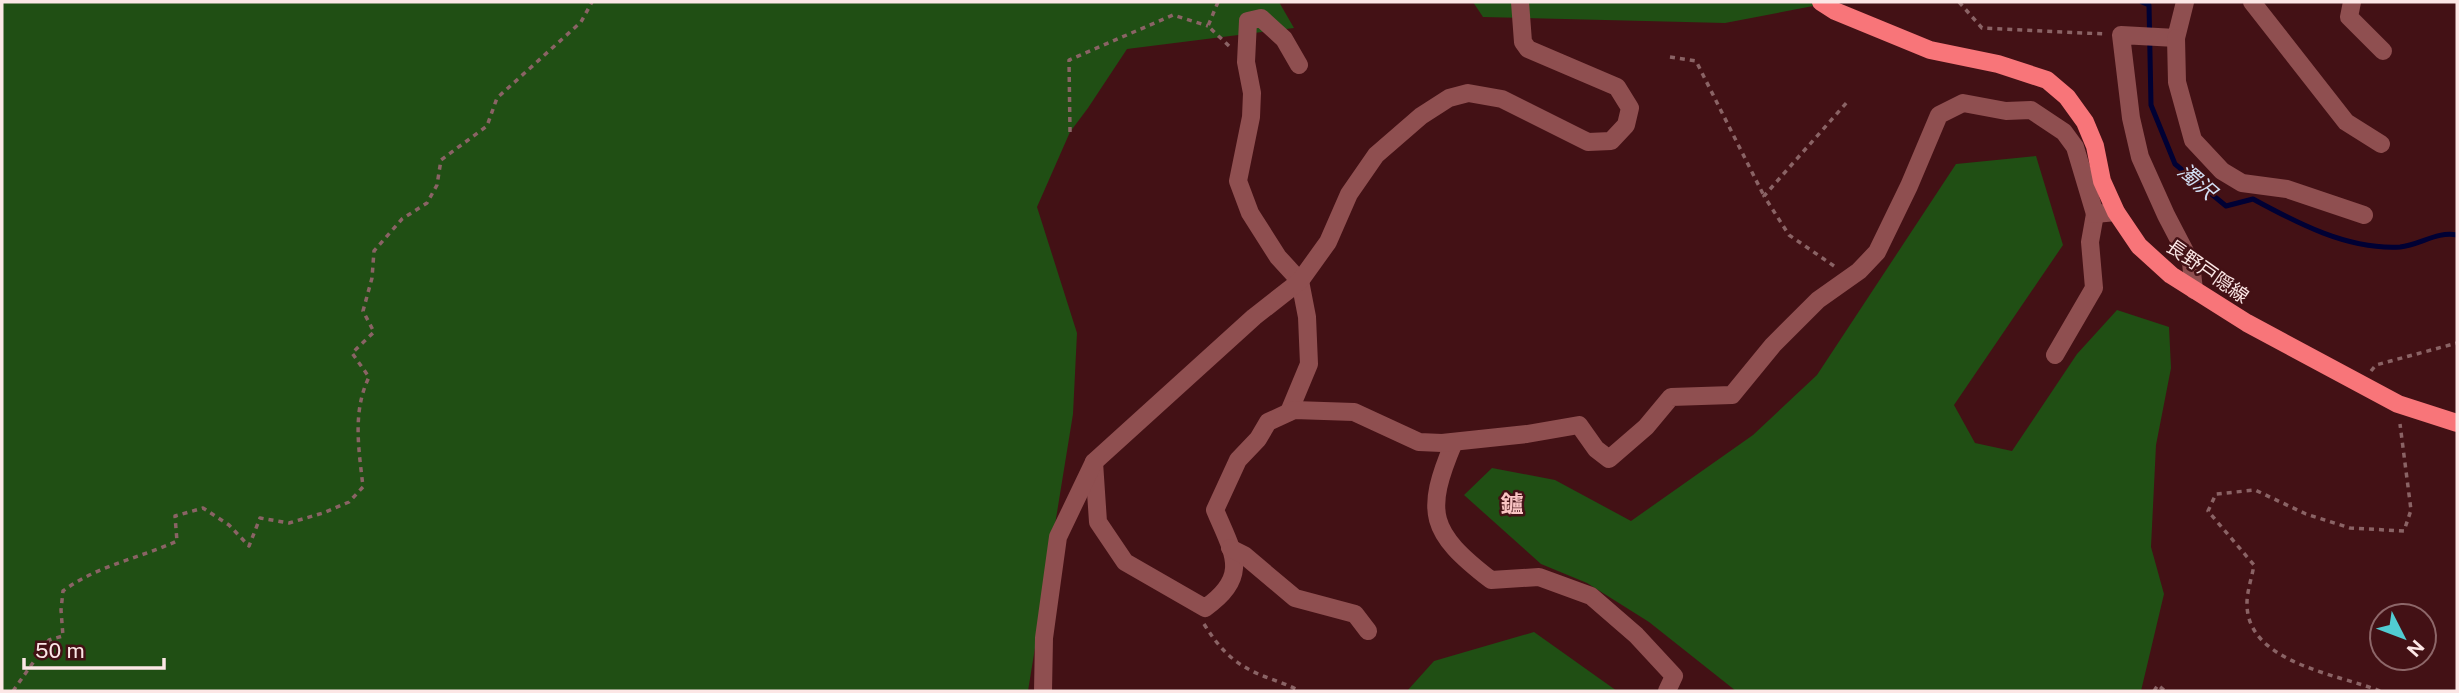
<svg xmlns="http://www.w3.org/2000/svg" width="2459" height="693" font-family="'Public Sans','Noto Sans JP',sans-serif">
	<rect width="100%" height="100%" fill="#431115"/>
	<g fill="#204f14">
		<polygon points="2,2 1279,2 1294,28 1127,49 1088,108 1070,132 1037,207 1077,333 1073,414 1028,691 2,691"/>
		<polygon points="1473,2 1834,2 1725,23 1483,17"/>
		<polygon points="2036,156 2063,245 1954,405 1975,443 2012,451 2077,354 2117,310 2169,327 2171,368 2156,445 2151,547 2164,594 2141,691 1736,691 1649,622 1587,583 1541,564 1464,495 1492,468 1555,480 1631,521 1753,435 1817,375 1956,164"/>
		<polygon points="1534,632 1617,691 1407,691 1434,661"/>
	</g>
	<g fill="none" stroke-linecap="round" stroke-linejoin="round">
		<path stroke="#000134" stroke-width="5" d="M2142 2 2149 5 2151 105 2175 164 2226 206 2253 199C2297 223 2348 250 2400 247 2420 245 2437 231 2457 235"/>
		<g stroke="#8a6365" stroke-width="3.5" stroke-dasharray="5 5" stroke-linecap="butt">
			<polyline points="1218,2 1208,26 1229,46"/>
			<polyline points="1959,2 1982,28 2105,34"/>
			<polyline points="1670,57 1696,61 1764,196"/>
			<polyline points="1070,132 1069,60 1173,15 1208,26"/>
			<polyline points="1834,266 1789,235 1764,196 1848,101"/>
			<polyline points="2371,371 2376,365 2457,343"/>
			<path d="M1204 624C1217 645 1230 660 1252 671 1267 679 1284 682 1299 691"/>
			<path d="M13 691 49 640 63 636 61 610 63 591C96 566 140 558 177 541L175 516 203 508 229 525 249 546 260 518 289 523 323 513 349 502 363 487C359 450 352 412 369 377L352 353 374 332 363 311 372 278 374 251 402 219 427 203 437 185 441 160 487 126 497 98 581 22 592 2"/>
			<polyline points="2154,691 2158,685 2165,691"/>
			<path d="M2380 691C2338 674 2246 663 2247 603 2247 591 2252 577 2254 565L2208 511 2216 494 2255 490 2306 514 2350 528 2404 531 2411 510 2400 424"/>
		</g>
		<g stroke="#8f4f50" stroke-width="18">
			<polyline points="2185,2 2176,38 2121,35 2131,118 2140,157 2166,215 2191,263 2194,290"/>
			<polyline points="2252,2 2346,122 2381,144"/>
			<polyline points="2352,2 2349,17 2383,51"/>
			<polyline points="2176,38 2177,82 2193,140 2222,171 2242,183 2287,189 2364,215"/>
			<polyline points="2055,355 2094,288 2090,242 2095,214"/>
			<polyline points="1289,412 1309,364 1307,317 1300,281 1278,257 1250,213 1238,181 1251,117 1252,93 1246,62 1248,21 1261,18 1284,39 1299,65"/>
			<path d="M1454 442C1424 513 1429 532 1491 580L1539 577 1591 596 1636 635 1674 676 1667 691"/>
			<path d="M1094 462 1098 522 1125 562 1205 608C1251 576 1233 553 1215 510L1238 460 1258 439 1268 422 1294 410 1354 412 1419 442 1442 443 1527 434 1579 425 1596 449 1609 459 1646 427 1671 397 1732 395 1773 345 1818 300 1859 271 1877 252 1909 186 1939 115 1963 103 2006 111 2031 110 2064 132 2075 147 2095 214 2116 212"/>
			<polyline points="1230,548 1244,555 1295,598 1355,614 1368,631"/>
			<polyline points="1043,691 1044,638 1058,537 1094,462 1254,317 1300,281 1328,242 1349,194 1376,155 1421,116 1449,98 1468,93 1502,99 1588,142 1611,141 1626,125 1630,108 1617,87 1528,49 1523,42 1520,2"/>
		</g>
		<polyline stroke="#f87579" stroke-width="18" points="1821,2 1835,11 1930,50 1998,64 2047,80 2067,97 2085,122 2095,146 2102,181 2116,212 2139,246 2171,275 2247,323 2398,404 2457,423"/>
	</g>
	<g text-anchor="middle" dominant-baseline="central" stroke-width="5" stroke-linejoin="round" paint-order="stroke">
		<g font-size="19" fill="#fce7e6" stroke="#431115">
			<text transform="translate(2208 271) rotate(35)">長野戸隠線</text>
		</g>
		<g font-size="21" font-style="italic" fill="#d1def3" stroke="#431115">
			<text transform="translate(2197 181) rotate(41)">濁沢</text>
		</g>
		<g font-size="23" font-weight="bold" fill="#f9c4c3" stroke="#431115">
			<text x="1512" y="503">鑪</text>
		</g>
	</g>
	<rect width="2459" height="693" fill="none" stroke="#fce7e6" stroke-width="7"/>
	<g transform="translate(2403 637) rotate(132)"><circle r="33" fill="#431115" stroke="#8d6769" stroke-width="2"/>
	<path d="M0-5L12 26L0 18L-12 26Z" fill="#51ccd2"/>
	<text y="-10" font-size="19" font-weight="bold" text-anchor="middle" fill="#fce7e6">N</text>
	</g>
	<path d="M24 658v10h140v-10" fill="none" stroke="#fce7e6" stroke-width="3.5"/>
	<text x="35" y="658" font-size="21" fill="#fce7e6" stroke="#431115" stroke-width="5" paint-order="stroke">50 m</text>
</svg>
